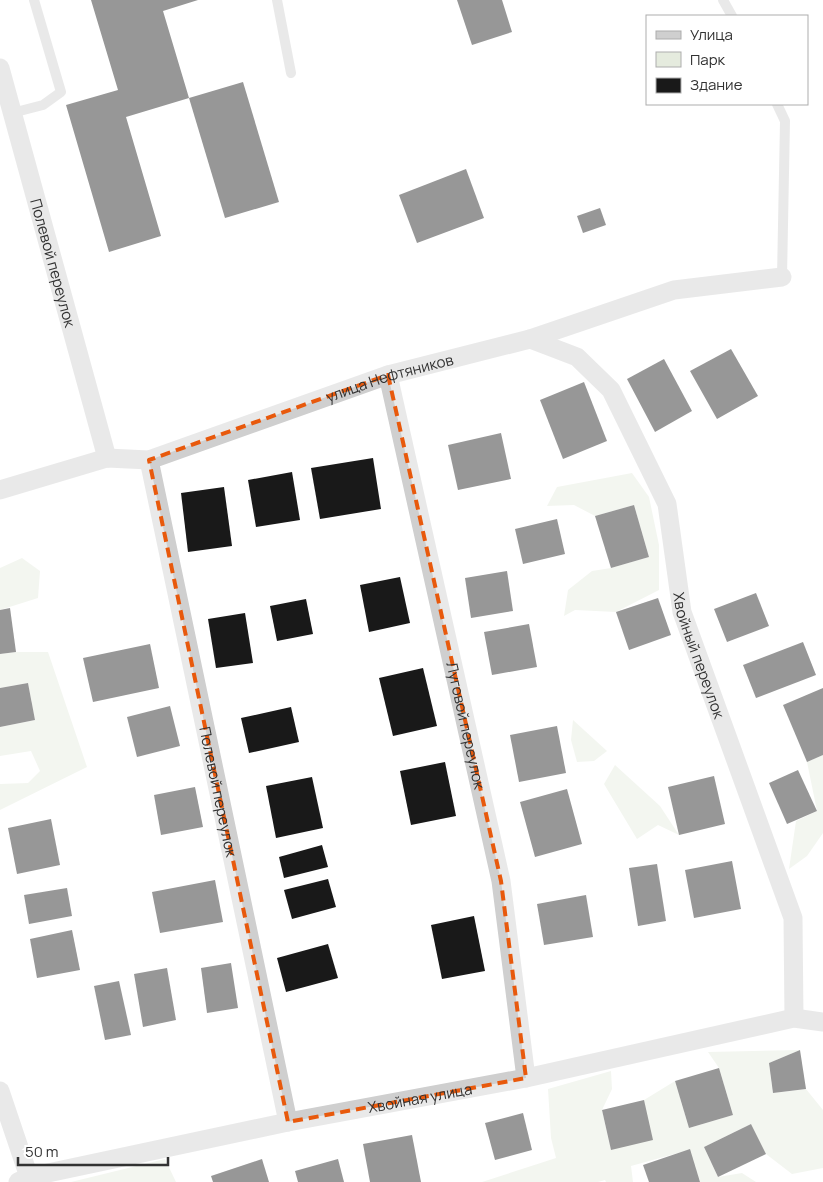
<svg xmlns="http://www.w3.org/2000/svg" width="823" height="1182" font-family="Manrope,sans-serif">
	<rect width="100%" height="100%" fill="#fff"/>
	<g fill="#e5ebde">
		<polygon points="632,473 649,497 659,545 659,590 616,612 575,610 564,616 568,590 592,571 611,568 649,557 634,505 595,516 574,505 547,506 557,487"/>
		<polygon points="22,558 40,571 38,598 0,610 0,568"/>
		<polygon points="16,652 48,652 87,767 0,810 0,784 28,783 40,771 31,751 0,756 0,727 35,720 28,683 0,688 0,654"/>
		<polygon points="573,720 607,751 594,761 577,762 571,740"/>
		<polygon points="823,755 823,833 807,856 789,869 796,821 817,811 807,762"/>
		<polygon points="615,765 660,806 679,835 658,825 637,839 604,784"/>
		<polygon points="800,1050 769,1063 773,1093 806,1089 823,1110 823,1168 792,1174 766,1154 751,1124 704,1147 718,1177 742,1173 756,1182 700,1182 689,1150 631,1166 633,1182 606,1182 605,1180 598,1182 482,1182 556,1158 551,1138 548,1089 611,1071 612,1089 602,1110 611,1150 644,1100 675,1081 689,1128 733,1115 719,1068 708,1052"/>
		<polygon points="165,1159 176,1182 71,1182"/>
	</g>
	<g fill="#191919">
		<polygon points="91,0 198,0 163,11 189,98 126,117 161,236 109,252 66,105 118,90"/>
		<polygon points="457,0 502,0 512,32 472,45"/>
		<polygon points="243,82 279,202 225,218 189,98"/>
		<polygon points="466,169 484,218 417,243 399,195"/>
		<polygon points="600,208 606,225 583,233 577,216"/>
		<polygon points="731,349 758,396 717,419 690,371"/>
		<polygon points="664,359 692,411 655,432 627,379"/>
		<polygon points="584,382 607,441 563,459 540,400"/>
		<polygon points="501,433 511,479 458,490 448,445"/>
		<polygon points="373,458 381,509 320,519 311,468"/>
		<polygon points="292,472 300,520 256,527 248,480"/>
		<polygon points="224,487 232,546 188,552 181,493"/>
		<polygon points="634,505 649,557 611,568 595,516"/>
		<polygon points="557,519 565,554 523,564 515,529"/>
		<polygon points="507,571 513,611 471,618 465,578"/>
		<polygon points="400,577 410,623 369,632 360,585"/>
		<polygon points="756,593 769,626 727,642 714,609"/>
		<polygon points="658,598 671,635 629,650 616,612"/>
		<polygon points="306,599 313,634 277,641 270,606"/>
		<polygon points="10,608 16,652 0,654 0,610"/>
		<polygon points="245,613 253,663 216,668 208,619"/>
		<polygon points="529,624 537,667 492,675 484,632"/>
		<polygon points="803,642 816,675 756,698 743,665"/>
		<polygon points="150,644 159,688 93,702 83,658"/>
		<polygon points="423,668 437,726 393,736 379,678"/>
		<polygon points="28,683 35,720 0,727 0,688"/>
		<polygon points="823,688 823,755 807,762 783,705"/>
		<polygon points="170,706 180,746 137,757 127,717"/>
		<polygon points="291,707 299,742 249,753 241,718"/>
		<polygon points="557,726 566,773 519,782 510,735"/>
		<polygon points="445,762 456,816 411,825 400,771"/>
		<polygon points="798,770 817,811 787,824 769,783"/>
		<polygon points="714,776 725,824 679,835 668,787"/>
		<polygon points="312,777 323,828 276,838 266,786"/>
		<polygon points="195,787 203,827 161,835 154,795"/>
		<polygon points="567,789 582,844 535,857 520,802"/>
		<polygon points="51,819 60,865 17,874 8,828"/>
		<polygon points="322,845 328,867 284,878 279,857"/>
		<polygon points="732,861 741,909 694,918 685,870"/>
		<polygon points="657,864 666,921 638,926 629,868"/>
		<polygon points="328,879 336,907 292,919 284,890"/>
		<polygon points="215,880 223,922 160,933 152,892"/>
		<polygon points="67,888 72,916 29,924 24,895"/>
		<polygon points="586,895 593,937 544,945 537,904"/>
		<polygon points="474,916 485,971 442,979 431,925"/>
		<polygon points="72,930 80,970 37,978 30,939"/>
		<polygon points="328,944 338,978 286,992 277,958"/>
		<polygon points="231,963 238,1008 207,1013 201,968"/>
		<polygon points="167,968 176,1020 143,1027 134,974"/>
		<polygon points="119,981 131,1035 105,1040 94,986"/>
		<polygon points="800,1050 806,1089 773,1093 769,1063"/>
		<polygon points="719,1068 733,1115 689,1128 675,1081"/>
		<polygon points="644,1100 653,1140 611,1150 602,1110"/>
		<polygon points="523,1113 532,1150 495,1160 485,1123"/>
		<polygon points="751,1124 766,1154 718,1177 704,1147"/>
		<polygon points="412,1135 421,1182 370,1182 363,1144"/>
		<polygon points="690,1149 700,1182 649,1182 643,1165"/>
		<polygon points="262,1159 269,1182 213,1182 211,1176"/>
		<polygon points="338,1159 344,1182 298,1182 295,1171"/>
	</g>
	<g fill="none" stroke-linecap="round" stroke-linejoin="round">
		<g stroke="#cfcfcf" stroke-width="10">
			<polyline points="277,0 291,73"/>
			<polyline points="723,0 732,16"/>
			<polyline points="777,104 785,121 782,277"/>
			<polyline points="12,113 43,105 61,92 34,0"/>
		</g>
		<g stroke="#cfcfcf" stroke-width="19">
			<path id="s1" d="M0 68 107 458"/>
			<path id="s2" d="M530 339 577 357 611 390 667 504 682 612 793 918 794 1018"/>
			<path id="s3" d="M388 375 501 881 526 1078"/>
			<path id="s4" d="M149 460 288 1122"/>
			<path id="s5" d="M0 490 107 458 149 460 388 375 530 339 674 290 782 277"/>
			<polyline points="0,1091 29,1177"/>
			<path id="s6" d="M18 1182 29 1177 288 1122 526 1078 794 1018 823 1022"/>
		</g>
	</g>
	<path d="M0 0H823V1182H0ZM388 375 501 881 526 1078 288 1122 149 460Z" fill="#fff" fill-opacity=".55" fill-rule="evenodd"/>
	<path fill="none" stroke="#e8590c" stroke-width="4" stroke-dasharray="10 6" stroke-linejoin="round" d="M388 375 501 881 526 1078 288 1122 149 460Z"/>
	<g text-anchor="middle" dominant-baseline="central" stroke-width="5" stroke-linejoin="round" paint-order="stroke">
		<g font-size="15" fill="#323232" stroke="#fff">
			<text stroke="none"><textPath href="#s1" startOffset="202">Полевой переулок</textPath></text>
			<text stroke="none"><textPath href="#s5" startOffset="408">улица Нефтяников</textPath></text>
			<text stroke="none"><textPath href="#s2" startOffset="380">Хвойный переулок</textPath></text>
			<text stroke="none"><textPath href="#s3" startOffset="359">Луговой переулок</textPath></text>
			<text stroke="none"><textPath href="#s4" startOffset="339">Полевой переулок</textPath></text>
			<text stroke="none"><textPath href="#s6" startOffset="411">Хвойная улица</textPath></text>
		</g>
	</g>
	<rect x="646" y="15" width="162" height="90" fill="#ffffff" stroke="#adadad"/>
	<rect x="656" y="31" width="25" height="8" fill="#cfcfcf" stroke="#adadad"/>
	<text x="690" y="40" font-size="15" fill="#323232">Улица</text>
	<rect x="656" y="52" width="25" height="15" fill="#e5ebde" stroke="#adadad"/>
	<text x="690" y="65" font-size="15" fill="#323232">Парк</text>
	<rect x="656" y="78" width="25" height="15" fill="#191919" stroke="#adadad"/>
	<text x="690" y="90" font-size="15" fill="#323232">Здание</text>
	<path d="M18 1157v8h150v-8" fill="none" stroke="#323232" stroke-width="2.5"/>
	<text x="25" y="1157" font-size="15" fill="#323232" stroke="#ffffff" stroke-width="4" paint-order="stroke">50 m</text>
</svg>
